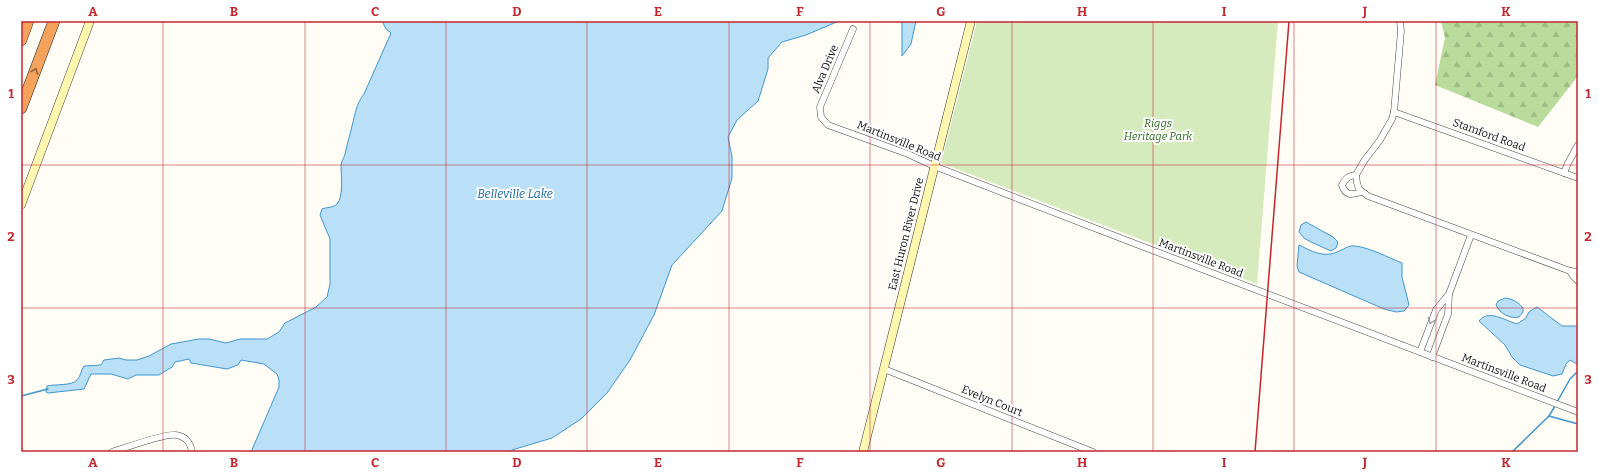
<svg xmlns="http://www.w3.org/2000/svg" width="1599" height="473" font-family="Bitter,serif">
	<defs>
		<pattern id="forest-firs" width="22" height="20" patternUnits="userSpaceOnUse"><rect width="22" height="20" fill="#b9dc9c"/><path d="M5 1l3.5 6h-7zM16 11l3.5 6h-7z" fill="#9ebc85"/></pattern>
	</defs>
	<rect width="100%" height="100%" fill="#fffdf5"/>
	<polygon fill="url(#forest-firs)" points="1441,21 1578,21 1578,76 1538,127 1435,85 1445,38"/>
	<polygon fill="#d5ebbd" points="977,21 1278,21 1257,284 941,163"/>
	<g fill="#b9e0f7" stroke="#3f96cf">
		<path d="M382 21H839L806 35 782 42 768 58V69L758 101 737 120 728 137 732 157V178L722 211 672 265 654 315 630 360 607 393 581 419 552 438 512 450 510 452H251L279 387V380L277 374 264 364 241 360 238 365 227 369 191 363 189 359 175 362 172 367 159 375H136L128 379 111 374H91L84 389 48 393 46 392 47 386C55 384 72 386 77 380 81 376 81 370 84 366L101 365 104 360 119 358 126 360H137L149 356 171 344 199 339H209L226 343 240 339H267L279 332 285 323 316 307 327 297 330 284V239L320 215 322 209C327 207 333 208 337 204 344 196 341 176 341 165 341 161 345 157 345 154 347 144 350 135 352 126 355 115 356 104 364 94L391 33 386 29Z"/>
		<polygon points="902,21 916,21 911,44 902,56"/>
		<polygon points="1306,222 1333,237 1338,242 1336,248 1331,251 1311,242 1304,238 1299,232 1301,225"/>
		<path d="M1299 245C1311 251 1324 258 1337 252 1343 250 1348 245 1355 246 1371 248 1387 257 1402 263V277L1409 305 1404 311 1396 312 1384 309 1299 272 1297 266Z"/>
		<path d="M1505 298C1513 299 1518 302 1523 308V312L1519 317C1510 319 1500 314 1496 305L1498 301Z"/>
		<path d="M1537 307 1562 326H1578V362L1577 364 1570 360 1566 364 1562 374 1553 376 1520 365 1512 357 1505 345 1479 321C1488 309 1504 320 1517 324L1526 318 1529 312Z"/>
	</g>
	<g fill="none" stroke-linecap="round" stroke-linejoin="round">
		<g stroke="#3f96cf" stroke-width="1.5">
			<polyline points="21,396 48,389"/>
			<polyline points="1557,402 1570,379 1578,371"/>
			<polyline points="1549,416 1578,424"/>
			<polyline points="1512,452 1549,416 1555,406"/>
		</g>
		<defs>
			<g id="street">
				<polyline points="1400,21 1401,31 1394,112 1392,119 1380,140 1364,161 1356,175 1357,183 1359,189 1368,196 1570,271 1578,272"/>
				<polyline points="853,29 820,107 821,117 828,125 908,154 934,166 1136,244 1578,412"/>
				<polyline points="1394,112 1578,178"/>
				<polyline points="1564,173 1568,163 1578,145"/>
				<path d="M1356 175C1348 176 1346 178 1342 185 1345 196 1352 195 1362 192"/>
				<polyline points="1570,271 1573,276 1578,281"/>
				<polyline points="1420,352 1436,310 1449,294"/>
				<polyline points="1432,357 1448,314 1449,294 1471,235"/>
				<polyline points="884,369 1093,452"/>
				<path d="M112 452C125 448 165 433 176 435 185 436 191 443 192 452"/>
			</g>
			<g id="secondary">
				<polyline points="21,205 90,21"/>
				<polyline points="863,452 971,21"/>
			</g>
			<g id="highway">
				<polyline points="21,40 28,21"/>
				<polyline points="21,108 54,21"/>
			</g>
		</defs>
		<use href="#street" stroke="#444" stroke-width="7"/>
		<use href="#secondary" stroke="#333" stroke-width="9"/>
		<use href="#highway" stroke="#222" stroke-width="12"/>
		<use href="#street" stroke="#fff" stroke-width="6"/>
		<use href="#secondary" stroke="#fff6b0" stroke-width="8"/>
		<use href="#highway" stroke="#f5a25d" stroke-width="11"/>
		<polyline stroke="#c4262e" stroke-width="1.5" points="1255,452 1289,21"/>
	</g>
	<defs><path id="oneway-chevron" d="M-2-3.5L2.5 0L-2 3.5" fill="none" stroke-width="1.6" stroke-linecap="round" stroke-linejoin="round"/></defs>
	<use stroke="#8e613b" href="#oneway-chevron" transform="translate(35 71) rotate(-69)"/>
	<use stroke="#a0a0a0" href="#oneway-chevron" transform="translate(1431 321) rotate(111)"/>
	<path fill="none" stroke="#c4262e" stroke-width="1" stroke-opacity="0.55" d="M163 21V452M305 21V452M446 21V452M587 21V452M729 21V452M870 21V452M1012 21V452M1153 21V452M1294 21V452M1436 21V452M21 165H1578M21 308H1578"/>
	<g text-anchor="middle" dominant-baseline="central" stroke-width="4" stroke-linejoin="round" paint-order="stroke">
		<g font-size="11" fill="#111" stroke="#fff">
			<text transform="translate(825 69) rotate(-67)">Alva Drive</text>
			<text transform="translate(1489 135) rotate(20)">Stamford Road</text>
			<text transform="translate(899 141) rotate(22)">Martinsville Road</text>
			<text transform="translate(906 234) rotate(-76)">East Huron River Drive</text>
			<text transform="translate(1201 258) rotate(21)">Martinsville Road</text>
			<text transform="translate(1504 373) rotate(21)">Martinsville Road</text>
			<text transform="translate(992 401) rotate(22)">Evelyn Court</text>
		</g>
		<g font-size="11" font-style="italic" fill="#2f6b1f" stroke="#fff">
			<text x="1158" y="123">Riggs<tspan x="1158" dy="13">Heritage Park</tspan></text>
		</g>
		<g font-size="12" font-style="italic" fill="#1768a6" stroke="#fff">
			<text x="515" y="194">Belleville Lake</text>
		</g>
	</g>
	<rect width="1599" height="473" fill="none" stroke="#ffffff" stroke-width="44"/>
	<rect x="22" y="22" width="1555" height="429" fill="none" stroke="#c4262e" stroke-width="1.5"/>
	<g font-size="13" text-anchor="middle" font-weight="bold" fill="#c4262e">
		<text x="93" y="16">A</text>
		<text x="234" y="16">B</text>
		<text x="375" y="16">C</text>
		<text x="517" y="16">D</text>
		<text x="658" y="16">E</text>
		<text x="800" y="16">F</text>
		<text x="941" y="16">G</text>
		<text x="1082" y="16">H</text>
		<text x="1224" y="16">I</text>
		<text x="1365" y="16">J</text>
		<text x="1506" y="16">K</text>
		<text x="11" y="98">1</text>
		<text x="1588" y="98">1</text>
		<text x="11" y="241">2</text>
		<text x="1588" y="241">2</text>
		<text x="11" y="384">3</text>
		<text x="1588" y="384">3</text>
		<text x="93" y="467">A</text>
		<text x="234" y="467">B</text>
		<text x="375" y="467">C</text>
		<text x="517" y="467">D</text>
		<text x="658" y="467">E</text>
		<text x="800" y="467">F</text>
		<text x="941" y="467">G</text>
		<text x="1082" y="467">H</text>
		<text x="1224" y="467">I</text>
		<text x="1365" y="467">J</text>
		<text x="1506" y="467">K</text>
	</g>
</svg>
